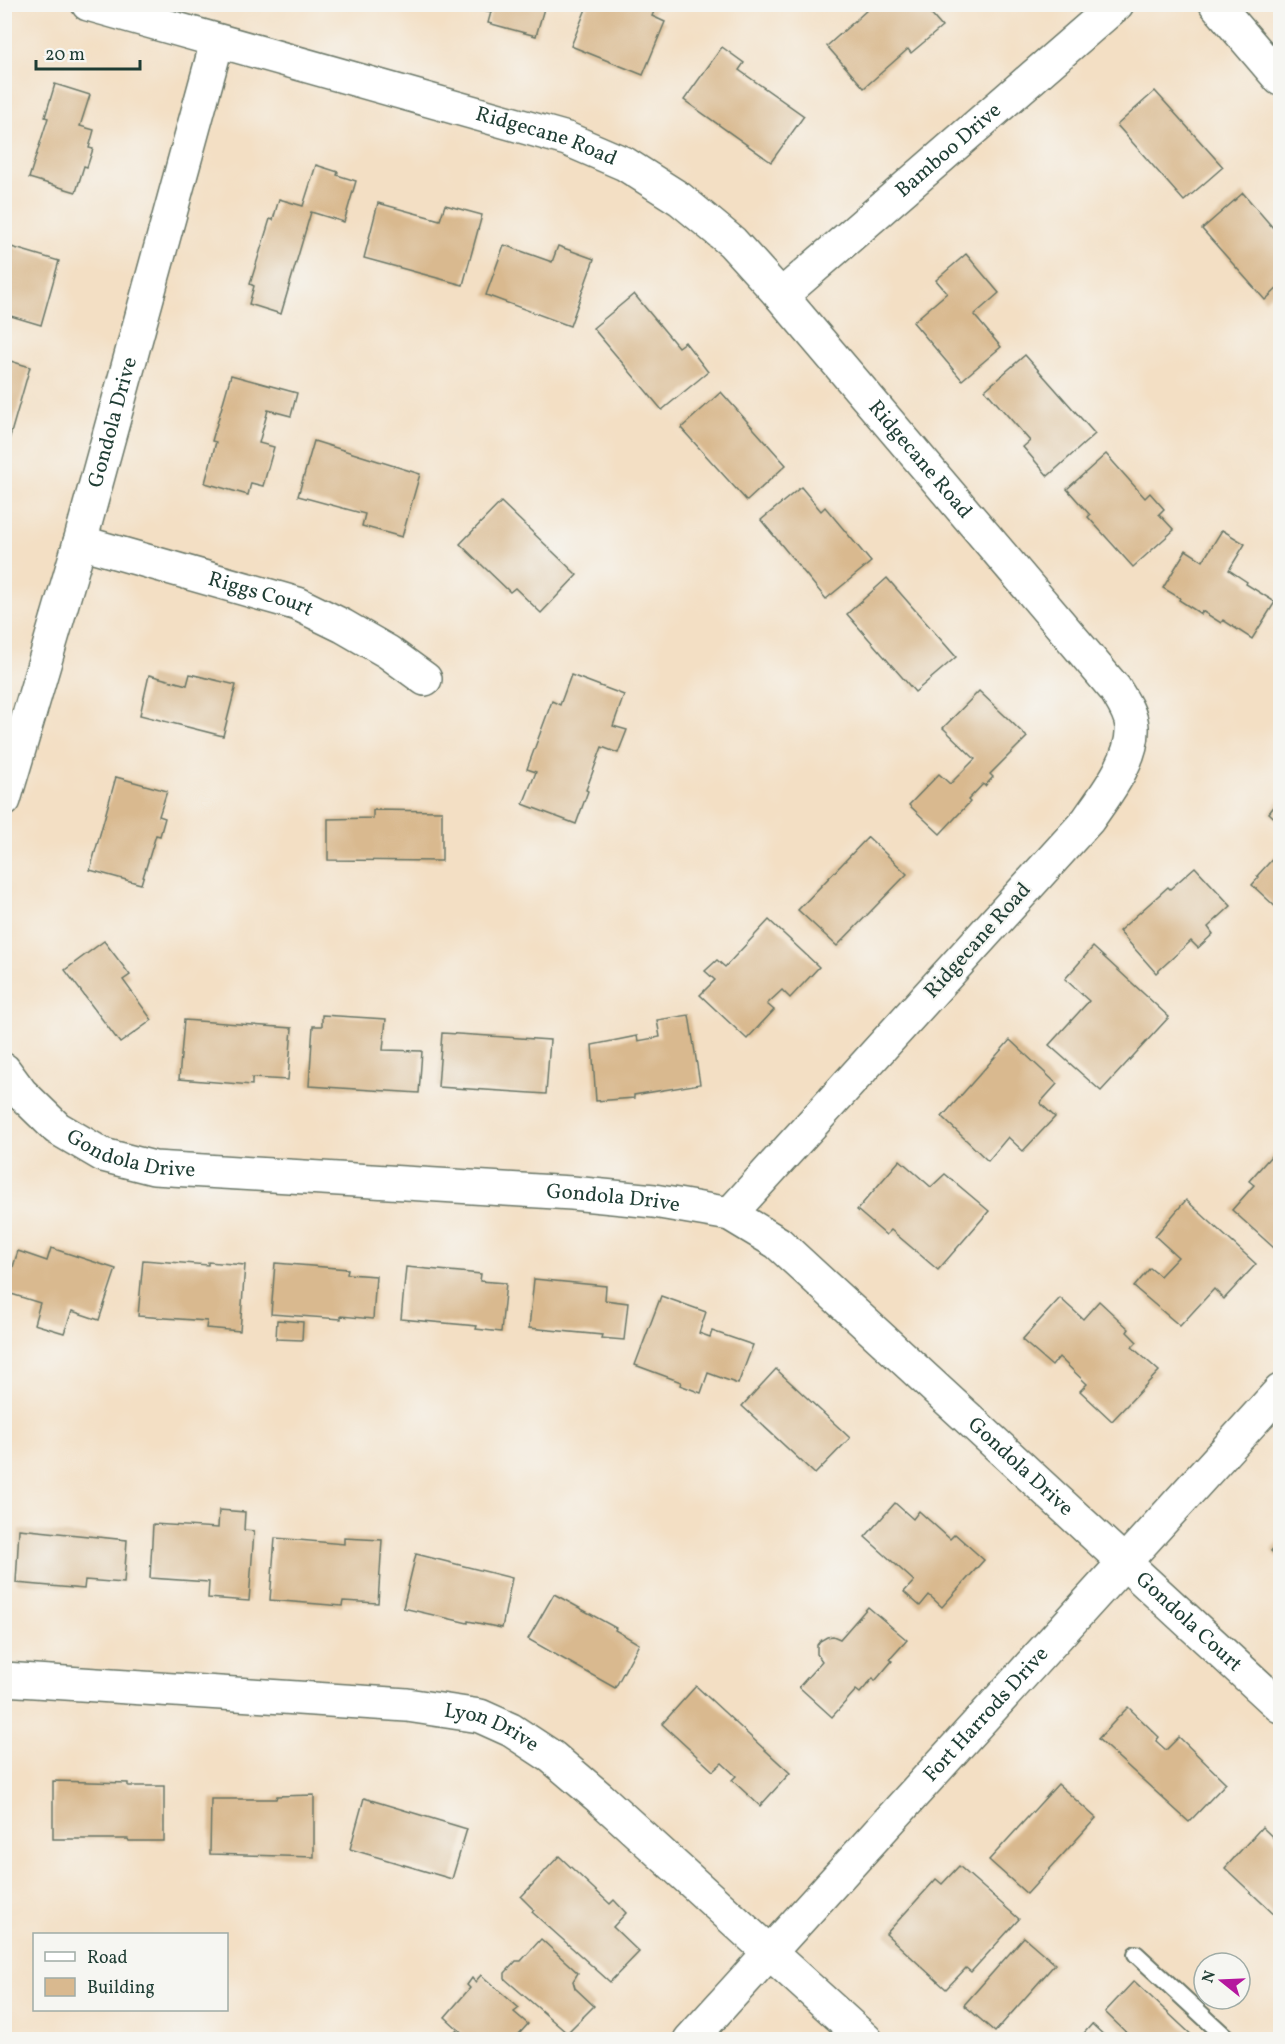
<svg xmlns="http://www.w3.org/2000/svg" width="1285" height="2044" font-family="Vollkorn,serif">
	<rect width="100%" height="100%" fill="#f6f6f2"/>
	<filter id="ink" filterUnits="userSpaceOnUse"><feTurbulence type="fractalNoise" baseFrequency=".0167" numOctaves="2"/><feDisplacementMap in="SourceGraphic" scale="12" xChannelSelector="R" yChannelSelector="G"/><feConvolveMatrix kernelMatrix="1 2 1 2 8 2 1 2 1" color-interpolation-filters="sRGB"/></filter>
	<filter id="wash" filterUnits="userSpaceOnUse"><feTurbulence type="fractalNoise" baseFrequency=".008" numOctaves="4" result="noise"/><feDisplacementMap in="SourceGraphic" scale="24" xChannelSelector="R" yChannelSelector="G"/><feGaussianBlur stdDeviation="1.35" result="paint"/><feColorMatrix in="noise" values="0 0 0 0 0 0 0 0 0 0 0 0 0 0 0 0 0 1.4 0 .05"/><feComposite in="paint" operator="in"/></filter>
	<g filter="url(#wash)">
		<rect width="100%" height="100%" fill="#f3dfc4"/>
		<g id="blocks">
			<g fill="#d9b98f">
				<polygon points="588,4 625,4 629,6 630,4 657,4 652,16 665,22 643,75 571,46"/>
				<polygon points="870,4 922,4 942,27 911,53 908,49 864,88 827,46 867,10 865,8"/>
				<polygon points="466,5 545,5 536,36 488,23 491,12"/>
				<polygon points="722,47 744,63 739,70 804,116 771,162 684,100"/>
				<polygon points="55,84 90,95 80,126 94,130 89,148 93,149 87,167 84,166 76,192 29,178 48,118 45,117"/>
				<polygon points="1155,91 1223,167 1184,201 1117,125"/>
				<polygon points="316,165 338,172 337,175 356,181 344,222 311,212 281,314 249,304 254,286 250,284 270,219 273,220 279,199 303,206"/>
				<polygon points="1243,193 1280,236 1280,286 1265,300 1202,229"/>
				<polygon points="378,203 440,220 445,205 482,215 463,285 364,258"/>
				<polygon points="504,245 552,262 558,246 594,259 570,326 486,295"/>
				<polygon points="8,246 59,261 41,325 4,314 4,258"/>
				<polygon points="966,254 999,293 974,315 1001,347 962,380 913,322 947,293 936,280"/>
				<polygon points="634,294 678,347 685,342 708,372 662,410 593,328"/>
				<polygon points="1025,355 1095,434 1048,476 1023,447 1030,441 985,390"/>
				<polygon points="4,359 30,367 7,447 4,446"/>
				<polygon points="231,375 297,393 291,416 268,410 259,443 274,447 263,486 251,483 248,495 205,483 216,442 212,441"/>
				<polygon points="721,392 786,465 747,501 681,428"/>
				<polygon points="314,441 420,474 402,537 362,526 365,514 298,496"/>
				<polygon points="1106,454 1145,498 1150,493 1164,509 1159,514 1174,530 1133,567 1088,517 1090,515 1067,489"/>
				<polygon points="801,487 821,511 825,507 871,562 826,599 761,520"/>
				<polygon points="501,502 577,575 541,613 515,588 510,592 460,544"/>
				<polygon points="1222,530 1245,544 1229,570 1247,582 1246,584 1275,602 1252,639 1223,620 1221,623 1202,611 1201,614 1179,600 1180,598 1163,588 1186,550 1203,561"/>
				<polygon points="887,578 956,657 915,692 847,614"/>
				<polygon points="190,674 236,685 223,736 140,715 149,675 187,685"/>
				<polygon points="571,675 624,695 613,726 627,730 618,753 602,747 586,790 588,791 576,824 523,804 536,772 527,769 552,701 560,705"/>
				<polygon points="979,691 1027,737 990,774 993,777 985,786 983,784 968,800 970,802 940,834 909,805 939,774 950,784 975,759 943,728"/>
				<polygon points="116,777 167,791 159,816 165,818 160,836 156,835 141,884 90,870"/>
				<polygon points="1280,799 1280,823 1269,813"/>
				<polygon points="373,810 442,811 442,861 328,860 328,819 373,818"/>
				<polygon points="868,837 907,874 837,946 798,910"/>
				<polygon points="1278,853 1279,854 1280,853 1280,911 1252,885 1259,877 1257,876"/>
				<polygon points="1195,867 1231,906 1208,927 1213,934 1198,948 1191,941 1156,973 1119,931 1168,887 1170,889"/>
				<polygon points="769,920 819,967 790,998 782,990 767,1004 774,1010 747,1039 700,995 715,980 705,971 717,960 725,967"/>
				<polygon points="104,941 130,975 123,980 152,1020 120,1043 65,970"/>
				<polygon points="1093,947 1169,1017 1101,1091 1049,1045 1089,1001 1065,979"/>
				<polygon points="322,1015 386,1019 383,1050 422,1051 419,1093 309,1086 313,1026 322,1026"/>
				<polygon points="689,1015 700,1084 634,1095 634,1098 596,1101 592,1045 637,1036 638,1041 660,1037 657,1020"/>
				<polygon points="184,1020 292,1028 288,1080 252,1078 252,1085 179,1079"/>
				<polygon points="442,1033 550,1040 546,1094 438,1087"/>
				<polygon points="1010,1040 1057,1084 1040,1103 1055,1117 1023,1151 1008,1137 988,1161 942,1117"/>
				<polygon points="1280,1146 1280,1241 1274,1248 1232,1210 1254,1185 1249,1181"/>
				<polygon points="900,1160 931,1187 945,1174 989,1211 938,1270 891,1230 886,1235 857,1210"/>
				<polygon points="1186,1200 1256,1264 1224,1299 1214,1289 1180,1326 1134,1287 1150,1268 1160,1276 1178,1257 1155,1236"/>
				<polygon points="51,1248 116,1269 99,1320 72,1311 64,1333 34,1324 40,1303 5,1292 18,1251 47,1261"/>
				<polygon points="143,1260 208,1265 208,1262 245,1265 240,1331 206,1328 207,1321 138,1316"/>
				<polygon points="275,1263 348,1269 347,1274 376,1276 373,1319 341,1316 341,1319 271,1314"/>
				<polygon points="406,1267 481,1274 480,1281 506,1283 501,1332 476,1329 477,1326 401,1319"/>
				<polygon points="534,1279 606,1286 605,1300 628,1303 624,1340 601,1338 602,1335 529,1328"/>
				<polygon points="661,1296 706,1312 699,1333 710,1337 712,1331 753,1345 738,1384 708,1373 701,1393 680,1385 681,1382 635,1365"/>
				<polygon points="1060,1298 1083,1319 1099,1301 1129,1329 1127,1332 1137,1342 1132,1347 1159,1371 1112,1421 1080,1391 1087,1384 1059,1357 1052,1366 1022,1340"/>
				<polygon points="277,1320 303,1322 302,1340 276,1339"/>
				<polygon points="776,1369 850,1438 815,1474 742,1406"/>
				<polygon points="895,1503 913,1519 919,1511 950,1539 955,1534 984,1560 942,1607 929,1595 920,1606 904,1592 914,1581 865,1537"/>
				<polygon points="219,1510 245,1512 244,1530 254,1531 249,1601 208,1598 209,1582 150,1578 153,1524 218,1528"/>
				<polygon points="19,1529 127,1540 124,1583 85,1580 84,1589 16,1583"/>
				<polygon points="275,1538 344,1544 344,1538 382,1540 378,1603 343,1601 342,1606 270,1600"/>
				<polygon points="1280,1540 1280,1559 1271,1551"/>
				<polygon points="416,1554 512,1578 502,1628 468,1621 468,1623 403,1608"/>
				<polygon points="554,1594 616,1628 615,1630 639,1644 615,1688 528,1639"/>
				<polygon points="868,1607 907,1640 890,1659 892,1661 875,1681 873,1678 860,1693 856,1690 832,1717 799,1687 822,1661 817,1654 817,1645 820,1641 827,1637 833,1636 840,1639"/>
				<polygon points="696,1686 790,1773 760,1806 732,1780 736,1776 722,1763 713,1771 662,1724"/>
				<polygon points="1128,1707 1159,1737 1156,1741 1166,1750 1179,1737 1226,1783 1189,1822 1098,1739"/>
				<polygon points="53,1781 128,1783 128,1786 164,1786 164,1841 129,1841 128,1839 53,1839"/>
				<polygon points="1058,1784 1096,1818 1027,1894 989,1860"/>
				<polygon points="314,1795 314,1857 210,1854 211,1799 276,1799 277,1796"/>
				<polygon points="364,1798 467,1829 452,1879 350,1849"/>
				<polygon points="1262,1827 1280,1844 1280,1920 1225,1868"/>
				<polygon points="559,1856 610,1904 614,1900 626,1913 613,1927 639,1952 610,1982 532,1912 534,1910 521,1897"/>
				<polygon points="959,1866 1019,1919 971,1972 966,1968 946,1989 886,1934 936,1879 942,1884"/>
				<polygon points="1024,1937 1055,1964 995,2032 964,2005"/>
				<polygon points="541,1939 578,1973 573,1981 575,1988 594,2006 567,2033 505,1979 505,1973 516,1961 521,1961"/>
				<polygon points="481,1975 519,2008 514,2012 528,2024 519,2034 526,2040 470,2040 445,2017 470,1988 467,1985 472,1978 475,1982"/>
				<polygon points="1134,1981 1197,2040 1134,2040 1105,2012"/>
				<polygon points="1092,2024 1109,2040 1078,2040"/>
				<polygon points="456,2030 466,2040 447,2040"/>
			</g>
		</g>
	</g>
	<g filter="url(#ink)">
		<use href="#blocks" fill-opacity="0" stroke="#697666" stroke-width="1.5"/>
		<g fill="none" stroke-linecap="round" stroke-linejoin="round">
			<defs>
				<polyline id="service" points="1136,1954 1229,2040"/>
				<g id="minor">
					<path id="s1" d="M88 4 567 139 625 164 680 199 732 242 781 296 1115 689C1122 701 1131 713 1132 727 1134 759 1105 795 1088 820L730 1214"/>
					<polyline points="1216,4 1280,79"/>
					<path id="s2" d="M781 296 1117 4"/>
					<path id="s3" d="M80 542 298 604 343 626 388 652 425 679"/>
					<path id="s4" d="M4 800 80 542 217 42"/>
					<path id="s5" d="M4 1070 21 1093 57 1128 103 1155 154 1168 572 1193 654 1201 730 1214 778 1243 1280 1706"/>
					<path id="s6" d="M4 1679 407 1705 480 1716 511 1730 552 1757 600 1798 769 1952"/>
				</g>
				<g id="tertiary">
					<polyline points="769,1952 866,2040"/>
					<path id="s7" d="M690 2040 1280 1391"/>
				</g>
			</defs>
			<use href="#service" stroke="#697666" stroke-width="20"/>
			<use href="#minor" stroke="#697666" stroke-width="36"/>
			<use href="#tertiary" stroke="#697666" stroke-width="36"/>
			<use href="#service" stroke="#fff" stroke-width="16"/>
			<use href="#minor" stroke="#fff" stroke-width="33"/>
			<use href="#tertiary" stroke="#fff" stroke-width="33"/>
		</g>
	</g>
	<g text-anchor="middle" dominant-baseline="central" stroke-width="4.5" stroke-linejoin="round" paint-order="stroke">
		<g font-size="21" fill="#1f3d34" stroke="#f6f6f2">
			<text stroke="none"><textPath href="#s1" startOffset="477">Ridgecane Road</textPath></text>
			<text stroke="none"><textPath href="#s2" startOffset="222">Bamboo Drive</textPath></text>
			<text stroke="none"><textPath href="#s4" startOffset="393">Gondola Drive</textPath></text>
			<text stroke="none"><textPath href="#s1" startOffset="981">Ridgecane Road</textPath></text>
			<text stroke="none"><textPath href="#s3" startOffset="188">Riggs Court</textPath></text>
			<text transform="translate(978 941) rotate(-48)">Ridgecane Road</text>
			<text stroke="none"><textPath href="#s5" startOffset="159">Gondola Drive</textPath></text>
			<text stroke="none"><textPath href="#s5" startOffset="645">Gondola Drive</textPath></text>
			<text stroke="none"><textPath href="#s5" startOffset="1149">Gondola Drive</textPath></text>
			<text stroke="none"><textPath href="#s5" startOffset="1378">Gondola Court</textPath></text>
			<text stroke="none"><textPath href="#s7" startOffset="440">Fort Harrods Drive</textPath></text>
			<text stroke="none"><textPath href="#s6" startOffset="492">Lyon Drive</textPath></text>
		</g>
	</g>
	<rect width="1285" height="2044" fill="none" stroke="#f6f6f2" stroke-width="24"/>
	<rect x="33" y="1933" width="195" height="78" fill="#f6f6f2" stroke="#a0aca6" stroke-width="1.5"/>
	<rect x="45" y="1952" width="30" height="9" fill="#ffffff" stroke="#a0aca6" stroke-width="1.5"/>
	<text x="87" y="1963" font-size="18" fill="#1f3d34">Road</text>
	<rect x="45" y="1978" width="30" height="18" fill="#d9b98f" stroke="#a0aca6" stroke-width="1.5"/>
	<text x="87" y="1993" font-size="18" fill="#1f3d34">Building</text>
	<g transform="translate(1222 1981) rotate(288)"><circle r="28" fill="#f6f6f2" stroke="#a0aca6" stroke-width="1.5"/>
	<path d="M0-4.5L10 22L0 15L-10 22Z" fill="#b5179e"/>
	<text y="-9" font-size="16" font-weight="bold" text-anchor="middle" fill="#1f3d34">N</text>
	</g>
	<path d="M36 60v9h104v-9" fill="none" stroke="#1f3d34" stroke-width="3"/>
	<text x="45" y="60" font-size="18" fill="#1f3d34" stroke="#f6f6f2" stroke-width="4.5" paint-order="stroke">20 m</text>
</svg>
